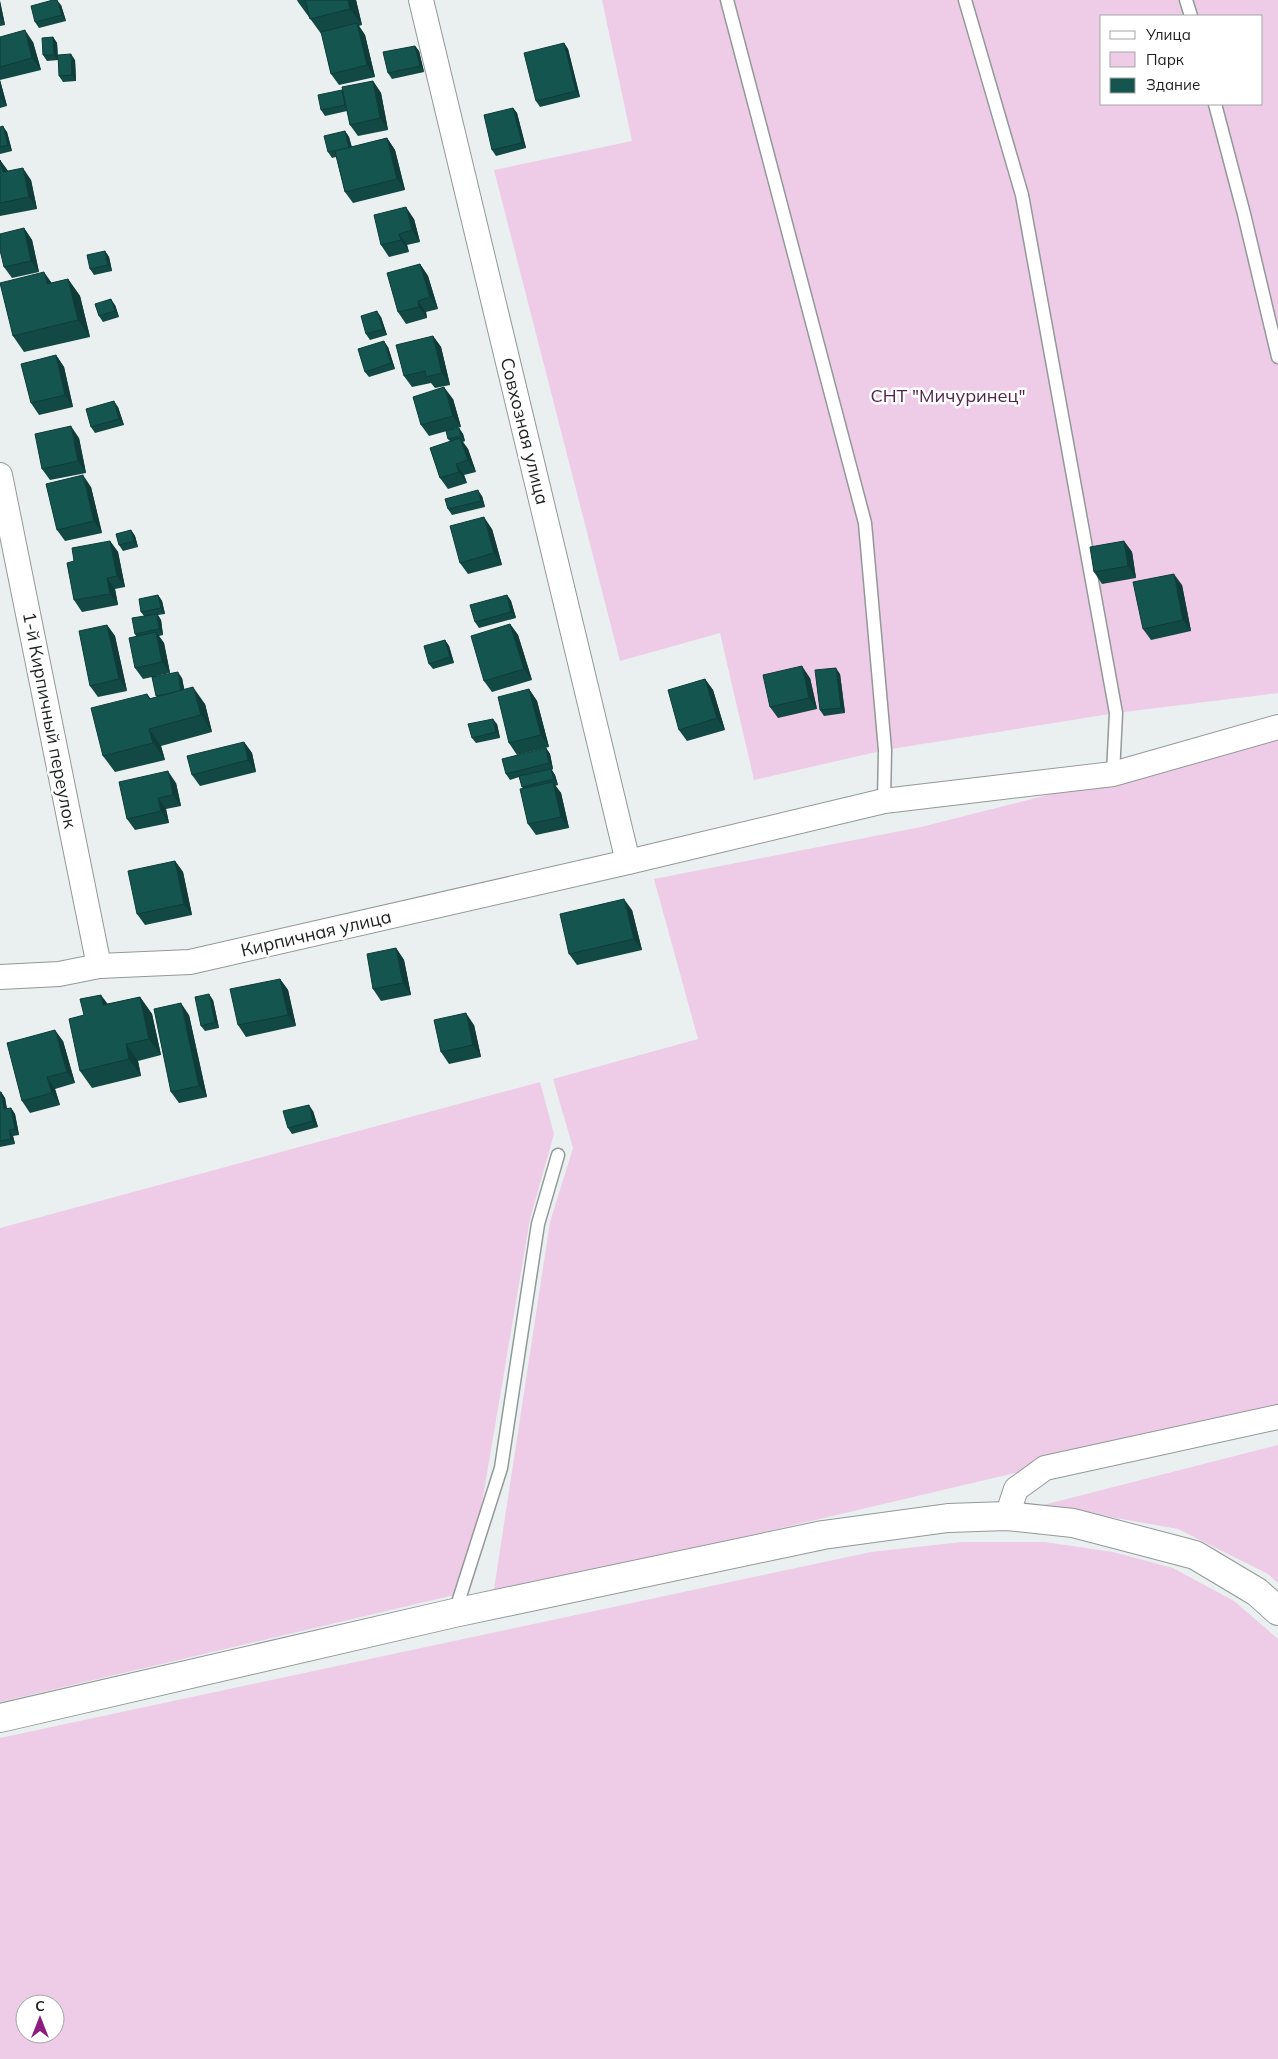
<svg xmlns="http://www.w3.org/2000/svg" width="1278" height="2059" font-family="Mulish,sans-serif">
	<rect width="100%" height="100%" fill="#e9f0ef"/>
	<g fill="#eecce7" fill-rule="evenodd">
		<path d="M602 0H1278V693L1116 713 885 750 754 780 720 633 620 661 494 170 632 141ZM1102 16H1262V104H1102Z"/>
		<polygon points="1278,737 1278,1411 493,1596 550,1222 573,1148 553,1079 698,1039 654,879 921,827"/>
		<polygon points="540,1082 554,1134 530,1219 467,1592 0,1702 0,1228"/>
		<polygon points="1278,1445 1278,1583 1268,1574 1178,1529 1043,1505"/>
		<path d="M962 1542H1045L1113 1552 1173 1568 1234 1601 1278 1639V2059H0V1738L871 1552ZM25 2004H55V2034H25Z"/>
	</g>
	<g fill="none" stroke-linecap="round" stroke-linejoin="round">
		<defs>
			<g id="service">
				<polyline points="727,0 865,523 885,750 884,801"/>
				<polyline points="965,0 1022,195 1116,713 1113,774"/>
				<polyline points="1186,0 1191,16"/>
				<polyline points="1215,104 1244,214 1278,357"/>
				<polyline points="455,1612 501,1468 538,1224 558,1155"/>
			</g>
			<g id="minor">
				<polyline points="421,0 628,862"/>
				<polyline points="0,475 99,966"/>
				<polyline points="0,977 59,974 99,966 190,962 628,862 884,801 1113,774 1278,727"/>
				<polyline points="1007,1516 1016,1489 1045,1468 1278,1417"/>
			</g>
			<polyline id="primary" points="0,1718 454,1613 823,1535 948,1518 1007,1516 1073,1523 1195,1555 1257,1592 1278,1611"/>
		</defs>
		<use href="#service" stroke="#929998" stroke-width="15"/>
		<use href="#minor" stroke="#929998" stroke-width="26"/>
		<use href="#primary" stroke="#929998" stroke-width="30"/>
		<use href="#service" stroke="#fff" stroke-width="12"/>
		<use href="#minor" stroke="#fff" stroke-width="24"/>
		<use href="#primary" stroke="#fff" stroke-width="28"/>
	</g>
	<g fill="#124945">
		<polygon points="297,0 356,0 362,25 359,26 365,35 375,77 339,85 331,74 322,35 298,2"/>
		<polygon points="0,1 5,25 0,26"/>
		<polygon points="61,5 66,21 39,28 35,22"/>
		<polygon points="0,37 33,42 41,70 0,80 7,106 0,108"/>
		<polygon points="53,37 57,43 58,60 47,61 43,55"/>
		<polygon points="564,43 568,49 580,97 540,107 536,101"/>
		<polygon points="415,46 419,51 424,72 392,79 388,73"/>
		<polygon points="75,60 76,81 63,82 59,76"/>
		<polygon points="373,81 381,93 388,130 358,136 350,125 347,111 325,116 321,110 342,90 343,92"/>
		<polygon points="513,108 517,113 526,148 496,156 492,150"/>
		<polygon points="0,127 7,132 12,151 0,154"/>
		<polygon points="345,131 349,137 352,147 387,138 395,150 405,190 353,203 345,192 336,157 332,158 328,152"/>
		<polygon points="0,160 8,171 31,180 37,209 0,216"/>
		<polygon points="414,219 420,242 407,245 409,252 389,257 381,245"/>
		<polygon points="24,228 32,240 39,272 12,278 4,267"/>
		<polygon points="105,251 109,257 112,271 94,275 90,269"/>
		<polygon points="420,264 428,276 438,309 426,312 427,318 406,324 398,312"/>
		<polygon points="68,279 80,296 90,337 24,352 13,336 51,283"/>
		<polygon points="115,305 119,317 103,322 99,316"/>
		<polygon points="381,317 387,335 370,340 366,334"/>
		<polygon points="433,336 441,347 450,385 435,388 431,383 412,387 404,376"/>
		<polygon points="388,347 395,369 369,377 365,372"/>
		<polygon points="56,355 64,367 73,407 39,415 31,403"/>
		<polygon points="453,399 461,427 429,436 421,425"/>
		<polygon points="118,407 124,425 95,433 91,427"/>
		<polygon points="459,428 463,434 465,441 463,442 468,449 476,472 464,475 467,483 448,489 440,478 450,441 448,439"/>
		<polygon points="79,438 86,473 50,480 42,469"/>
		<polygon points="91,487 102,533 65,541 57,530"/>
		<polygon points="482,496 485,507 452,515 448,509"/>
		<polygon points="492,529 502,565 468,574 460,563"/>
		<polygon points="131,530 135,536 138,547 123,551 119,545"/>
		<polygon points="110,541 118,552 125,587 115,589 118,605 82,612 74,600 74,561"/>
		<polygon points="1124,541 1132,552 1136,578 1102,584 1094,572"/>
		<polygon points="1182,585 1191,631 1151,640 1143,629"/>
		<polygon points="158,595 162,601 165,614 158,615 161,620 163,635 159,636 164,643 170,673 156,676 182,678 184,690 205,704 212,732 161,746 165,760 115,772 103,756 147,694 151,699 157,697 152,677 143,679 135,668 136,636 135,634 144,616 141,612"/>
		<polygon points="507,595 511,601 516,618 479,628 475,622"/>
		<polygon points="510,624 518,635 532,680 492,692 484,681"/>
		<polygon points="107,625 115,636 127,691 98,697 90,686"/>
		<polygon points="445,640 449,646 454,663 433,669 429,664"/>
		<polygon points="840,674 845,713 824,716 820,710"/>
		<polygon points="810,678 817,709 778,718 770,707"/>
		<polygon points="705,679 713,690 725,730 687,741 679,730"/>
		<polygon points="529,689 537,701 549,747 517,755 509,743"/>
		<polygon points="497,724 500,738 476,743 472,738"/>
		<polygon points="244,742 252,753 256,772 200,786 192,775"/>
		<polygon points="546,748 550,754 553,769 552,770 555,775 558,785 555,786 561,793 569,828 536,835 528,824 523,788 522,787 519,777 510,780 506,774"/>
		<polygon points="176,783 181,806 166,809 169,823 135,830 127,819"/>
		<polygon points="175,861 183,872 192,915 145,925 137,914"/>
		<polygon points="632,910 642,950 577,965 569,954"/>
		<polygon points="396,948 404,960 411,995 381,1001 373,989"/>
		<polygon points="280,979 288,990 296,1026 246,1037 238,1025"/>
		<polygon points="140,997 152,1014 161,1055 138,1061 141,1076 92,1088 80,1071 84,1015 108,1004"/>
		<polygon points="213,1000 219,1028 205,1031 201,1026"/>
		<polygon points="189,1015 207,1097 179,1103 171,1092"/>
		<polygon points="474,1025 481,1057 449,1064 441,1052"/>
		<polygon points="63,1041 75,1083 55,1089 60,1105 30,1113 22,1101"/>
		<polygon points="0,1092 1,1092 5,1098 7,1109 11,1108 15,1114 19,1135 13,1136 15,1144 0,1147"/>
		<polygon points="313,1111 318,1127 292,1134 288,1128"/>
	</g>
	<g fill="#0f3c38">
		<polygon points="57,0 61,5 66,21 62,15"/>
		<polygon points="348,0 356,0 362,25 350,9"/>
		<polygon points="0,1 5,25 0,17"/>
		<polygon points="357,23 365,35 375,77 367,65"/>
		<polygon points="25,30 33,42 41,70 32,58"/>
		<polygon points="53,37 57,43 58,60 54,55"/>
		<polygon points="564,43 568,49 580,97 576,91"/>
		<polygon points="415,46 419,51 424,72 420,66"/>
		<polygon points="71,54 75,60 76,81 72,75"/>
		<polygon points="0,80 7,106 0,97"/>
		<polygon points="373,81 381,93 388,130 380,118"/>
		<polygon points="513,108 517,113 526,148 522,143"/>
		<polygon points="3,126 7,132 12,151 8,145"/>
		<polygon points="345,131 349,137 353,153 349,148"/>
		<polygon points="387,138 395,150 405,190 397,179"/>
		<polygon points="0,160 8,171 3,172"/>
		<polygon points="23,168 31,180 37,209 29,197"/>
		<polygon points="406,207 414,219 420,242 412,230"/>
		<polygon points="24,228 32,240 39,272 31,261"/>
		<polygon points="399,234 407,245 409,252 401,240"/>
		<polygon points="105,251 109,257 112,271 108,265"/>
		<polygon points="420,264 428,276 438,309 430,297"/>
		<polygon points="44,272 56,289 47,284"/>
		<polygon points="68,279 80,296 90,337 78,320"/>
		<polygon points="111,299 115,305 119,317 115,311"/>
		<polygon points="418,301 426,312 427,318 419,307"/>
		<polygon points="377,311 381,317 387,335 383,329"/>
		<polygon points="433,336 441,347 450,385 442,373"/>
		<polygon points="384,341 388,347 395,369 391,363"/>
		<polygon points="56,355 64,367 73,407 65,395"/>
		<polygon points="444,387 453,399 461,427 453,416"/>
		<polygon points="114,401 118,407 124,425 119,419"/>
		<polygon points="71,426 79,438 86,473 78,461"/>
		<polygon points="459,428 463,434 465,441 461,436"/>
		<polygon points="460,438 468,449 476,472 468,460"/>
		<polygon points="456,464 464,475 467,483 459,472"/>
		<polygon points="83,475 91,487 102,533 94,521"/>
		<polygon points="478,490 482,496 485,507 481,501"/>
		<polygon points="484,517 492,529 502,565 494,553"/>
		<polygon points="131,530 135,536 138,547 134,541"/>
		<polygon points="110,541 118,552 125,587 117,576"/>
		<polygon points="1124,541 1132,552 1136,578 1128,566"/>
		<polygon points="1174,574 1182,585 1191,631 1183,620"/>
		<polygon points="107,578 115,589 118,605 110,594"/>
		<polygon points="158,595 162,601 165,614 161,608"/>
		<polygon points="507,595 511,601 516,618 511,612"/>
		<polygon points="157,614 161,620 163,635 159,629"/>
		<polygon points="510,624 518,635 532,680 524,669"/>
		<polygon points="107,625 115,636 127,691 119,679"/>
		<polygon points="156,632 164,643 170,673 162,662"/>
		<polygon points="445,640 449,646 454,663 450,657"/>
		<polygon points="802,666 810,678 817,709 809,698"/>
		<polygon points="836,668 840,674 845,713 841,708"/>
		<polygon points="178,672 182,678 186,697 182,691"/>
		<polygon points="705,679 713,690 725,730 717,718"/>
		<polygon points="193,687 205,704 212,732 201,715"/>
		<polygon points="529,689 537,701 549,747 541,735"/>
		<polygon points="493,719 497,724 500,738 496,732"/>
		<polygon points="149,729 161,746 165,760 153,743"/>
		<polygon points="244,742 252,753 256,772 248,760"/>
		<polygon points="546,748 550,754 553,769 549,763"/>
		<polygon points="551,769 555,775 558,785 554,779"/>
		<polygon points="168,771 176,783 181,806 173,795"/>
		<polygon points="553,782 561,793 569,828 561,817"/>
		<polygon points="158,798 166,809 169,823 161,811"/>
		<polygon points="175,861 183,872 192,915 184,904"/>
		<polygon points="624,899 632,910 642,950 634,939"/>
		<polygon points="396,948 404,960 411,995 403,983"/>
		<polygon points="280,979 288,990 296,1026 288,1015"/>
		<polygon points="209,994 213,1000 219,1028 215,1022"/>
		<polygon points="101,995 113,1011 103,1005"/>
		<polygon points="140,997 152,1014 161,1055 149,1039"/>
		<polygon points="181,1003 189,1015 207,1097 199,1086"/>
		<polygon points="466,1013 474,1025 481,1057 473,1045"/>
		<polygon points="55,1030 63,1041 75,1083 67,1072"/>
		<polygon points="126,1044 138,1061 141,1076 129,1059"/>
		<polygon points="47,1077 55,1089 60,1105 52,1093"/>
		<polygon points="1,1092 5,1098 8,1115 4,1109"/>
		<polygon points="309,1105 313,1111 318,1127 313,1121"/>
		<polygon points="11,1108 15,1114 19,1135 15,1129"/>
		<polygon points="9,1130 13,1136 15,1144 11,1139"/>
	</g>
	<g fill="#155550" stroke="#0f3c38">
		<polygon points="53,0 57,0 62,15 35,22 31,6"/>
		<polygon points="305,0 348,0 350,9 310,19"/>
		<polygon points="357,23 367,65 331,74 321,32"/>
		<polygon points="25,30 32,58 0,67 0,37"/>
		<polygon points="53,37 54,55 43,55 42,38"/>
		<polygon points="564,43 576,91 536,101 524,53"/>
		<polygon points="415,46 420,66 388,73 383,52"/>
		<polygon points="71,54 72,75 59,76 58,55"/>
		<polygon points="373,81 380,118 350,125 342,87"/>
		<polygon points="342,90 345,105 321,110 318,95"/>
		<polygon points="513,108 522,143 492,150 484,115"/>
		<polygon points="3,126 8,145 0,147 0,127"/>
		<polygon points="345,131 349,148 328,152 324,136"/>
		<polygon points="387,138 397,179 345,192 335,151"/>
		<polygon points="0,160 3,172 23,168 29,197 0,203"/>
		<polygon points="406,207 412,230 399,234 401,240 381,245 374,215"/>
		<polygon points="24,228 31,261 4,267 0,250 0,234"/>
		<polygon points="105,251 108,265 90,269 87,255"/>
		<polygon points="420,264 430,297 418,301 419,307 398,312 387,273"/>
		<polygon points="44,272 47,284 68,279 78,320 13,336 0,283"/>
		<polygon points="111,299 115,311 99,316 95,304"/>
		<polygon points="377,311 383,329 366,334 361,316"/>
		<polygon points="433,336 442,373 426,377 425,371 404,376 396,345"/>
		<polygon points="384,341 391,363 365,372 358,349"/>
		<polygon points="56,355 65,395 31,403 21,364"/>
		<polygon points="444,387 453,416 421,425 413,397"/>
		<polygon points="114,401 119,419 91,427 86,409"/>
		<polygon points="71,426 78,461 42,469 35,434"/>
		<polygon points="459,428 461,436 448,439 446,431"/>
		<polygon points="460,438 468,460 456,464 459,472 440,478 430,448"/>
		<polygon points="83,475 94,521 57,530 46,484"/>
		<polygon points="478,490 481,501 448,509 445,499"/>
		<polygon points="484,517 494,553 460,563 450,526"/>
		<polygon points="131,530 134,541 119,545 116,534"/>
		<polygon points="110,541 117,576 107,578 110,594 74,600 67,563 74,561 72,548"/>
		<polygon points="1124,541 1128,566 1094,572 1090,547"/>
		<polygon points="1174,574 1183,620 1143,629 1133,582"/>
		<polygon points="158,595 161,608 141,612 139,599"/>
		<polygon points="507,595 511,612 475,622 470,605"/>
		<polygon points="157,614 159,629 135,634 132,618"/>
		<polygon points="510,624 524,669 484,681 471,636"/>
		<polygon points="107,625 119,679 90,686 79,631"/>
		<polygon points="156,632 162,662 135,668 129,638"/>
		<polygon points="445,640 450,657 429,664 424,646"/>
		<polygon points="802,666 809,698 770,707 763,675"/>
		<polygon points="836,668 841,708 820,710 815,670"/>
		<polygon points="178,672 181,691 156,696 152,677"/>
		<polygon points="705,679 717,718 679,730 668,690"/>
		<polygon points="193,687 201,715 149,729 153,743 103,756 91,708 147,694 149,699"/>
		<polygon points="529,689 541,735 509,743 498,697"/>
		<polygon points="493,719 496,732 472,738 468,724"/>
		<polygon points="244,742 248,760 192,775 187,756"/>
		<polygon points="546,748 549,763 506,774 502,759"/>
		<polygon points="551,769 554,779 522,787 519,776"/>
		<polygon points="168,771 173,795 158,798 161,811 127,819 119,782"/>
		<polygon points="553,782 561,817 528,824 520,789"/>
		<polygon points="175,861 184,904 137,914 128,871"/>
		<polygon points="624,899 634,939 569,954 560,914"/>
		<polygon points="396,948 403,983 373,989 367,954"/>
		<polygon points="280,979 288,1015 238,1025 230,989"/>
		<polygon points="209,994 215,1022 201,1026 195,997"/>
		<polygon points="101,995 103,1005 140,997 149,1039 126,1044 129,1059 80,1071 69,1019 84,1015 80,999"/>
		<polygon points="181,1003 199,1086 171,1092 154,1009"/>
		<polygon points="466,1013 473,1045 441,1052 434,1020"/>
		<polygon points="55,1030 67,1072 47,1077 52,1093 22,1101 7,1043"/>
		<polygon points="0,1092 1,1092 4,1109 11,1108 15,1129 9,1130 11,1139 0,1141"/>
		<polygon points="309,1105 313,1121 288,1128 283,1111"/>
	</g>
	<g text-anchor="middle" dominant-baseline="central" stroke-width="5" stroke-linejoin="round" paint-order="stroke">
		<g font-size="18" fill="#52214b" stroke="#fff">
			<text x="948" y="395">СНТ "Мичуринец"</text>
		</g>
		<g font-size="18" fill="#1d1f1f" stroke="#fff">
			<text transform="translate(525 431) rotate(76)">Совхозная улица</text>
			<text transform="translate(50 720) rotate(79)">1-й Кирпичный переулок</text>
			<text transform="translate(316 933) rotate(-13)">Кирпичная улица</text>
		</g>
	</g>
	<rect x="1100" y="15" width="162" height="90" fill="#ffffff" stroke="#a5a5a5"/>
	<rect x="1110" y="31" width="25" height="8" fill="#ffffff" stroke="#a5a5a5"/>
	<text x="1146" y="40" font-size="15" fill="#1d1f1f">Улица</text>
	<rect x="1110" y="52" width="25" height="15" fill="#eecce7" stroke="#a5a5a5"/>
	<text x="1146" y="65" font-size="15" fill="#1d1f1f">Парк</text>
	<rect x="1110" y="78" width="25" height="15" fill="#155550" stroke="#a5a5a5"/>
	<text x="1146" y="90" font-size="15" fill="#1d1f1f">Здание</text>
	<g transform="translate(40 2019)"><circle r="24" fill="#ffffff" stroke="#a5a5a5"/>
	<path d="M0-4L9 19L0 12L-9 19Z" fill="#8c1c80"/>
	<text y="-8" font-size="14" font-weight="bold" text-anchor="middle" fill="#1d1f1f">С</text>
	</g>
</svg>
